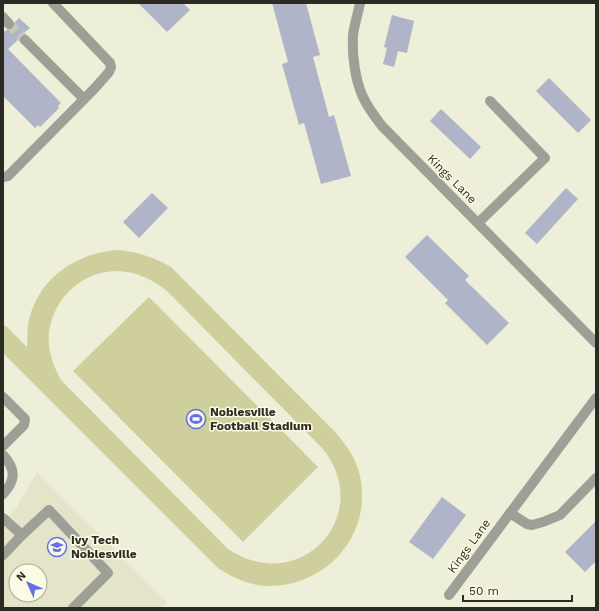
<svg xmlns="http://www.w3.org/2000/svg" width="599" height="611" font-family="'Work Sans',sans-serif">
	<rect width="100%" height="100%" fill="#eeefd9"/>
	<path fill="#e4e5c8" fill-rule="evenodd" d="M37 472 167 602 161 608H3V522L15 510ZM16 571H40V595H16Z"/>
	<g fill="#cecf9c" fill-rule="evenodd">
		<path d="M118 250C138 252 154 257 171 267L336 433C345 444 354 455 358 469 378 533 323 594 257 585 243 582 230 576 218 568L3 353V327L5 325 27 347C28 340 27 332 28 325 36 280 74 253 118 250ZM118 271C137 272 152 279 167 291L323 449C376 516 299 597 228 549L61 380C56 371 52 362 50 352 43 319 65 284 97 274 104 272 111 271 118 271Z"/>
		<polygon points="149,297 318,467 243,542 73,371"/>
	</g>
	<g fill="#b0b4c9">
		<polygon points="138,3 183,3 190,10 167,32"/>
		<polygon points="272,3 306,3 320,55 313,57 329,117 334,115 351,176 321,184 304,123 299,125 282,64 288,62"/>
		<polygon points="392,15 414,21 407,53 398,51 394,67 383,64 387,48 384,47"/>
		<polygon points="19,18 30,28 21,35 19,39 8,49 61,103 58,106 59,108 40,127 38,125 35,128 3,96 3,33 6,30 10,30 13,29 15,26 15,22"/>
		<polygon points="549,78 591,120 578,133 536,91"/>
		<polygon points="441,109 481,147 470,159 430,121"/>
		<polygon points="566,188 578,199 537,244 525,233"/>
		<polygon points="152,193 168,208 139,238 123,222"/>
		<polygon points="427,235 469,276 465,280 509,323 487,345 445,303 448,300 405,257"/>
		<polygon points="442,497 466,515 433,559 409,542"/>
		<polygon points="596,521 596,561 585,572 565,552"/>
	</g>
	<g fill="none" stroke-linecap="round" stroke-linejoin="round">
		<polyline stroke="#c7c8b5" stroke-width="10" stroke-dasharray="10 5" stroke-linecap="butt" points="9,24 25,40"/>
		<g stroke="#9e9f96" stroke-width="10">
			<path d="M360 3C358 14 354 25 353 36 352 55 355 80 363 97 368 108 375 117 382 126L596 343"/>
			<polyline points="3,17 9,24"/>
			<polyline points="25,40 84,99"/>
			<polyline points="3,177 8,176 95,88 109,72 111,67 110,63 53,3"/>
			<polyline points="478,223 545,158 490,101"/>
			<polyline points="3,397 25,419 24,425 3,446"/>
			<path d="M3 455C16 469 16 480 3 494"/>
			<polyline points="510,513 527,524 532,525 543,522 560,515 596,478"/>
			<polyline points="3,518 22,535"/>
			<polyline points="3,555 22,535 49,510 108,573 73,608"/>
			<polyline points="449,595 596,398"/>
		</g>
	</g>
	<defs>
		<symbol id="stadium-ring" viewBox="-11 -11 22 22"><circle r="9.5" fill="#fcfce6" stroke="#656fe8" stroke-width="1.5"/><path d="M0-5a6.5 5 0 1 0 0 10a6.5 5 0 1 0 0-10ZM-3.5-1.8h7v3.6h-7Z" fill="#656fe8"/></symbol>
		<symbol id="university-ring" viewBox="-11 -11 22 22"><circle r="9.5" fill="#fcfce6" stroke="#656fe8" stroke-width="1.5"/><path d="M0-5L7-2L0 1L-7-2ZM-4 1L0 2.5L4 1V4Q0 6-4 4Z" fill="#656fe8"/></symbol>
	</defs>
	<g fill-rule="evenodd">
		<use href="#stadium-ring" x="185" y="408" width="22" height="22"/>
		<use href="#university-ring" x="46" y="536" width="22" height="22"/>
	</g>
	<g text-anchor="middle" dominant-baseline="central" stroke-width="3" stroke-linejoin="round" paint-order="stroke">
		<g font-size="12" fill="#2b2b23" stroke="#fcfce6">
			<text transform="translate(452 179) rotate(45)">Kings Lane</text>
			<text transform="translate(469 546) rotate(-54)">Kings Lane</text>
		</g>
		<g font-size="12" font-weight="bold" fill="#2b2b23" stroke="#fcfce6" text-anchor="start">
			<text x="210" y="412">Noblesville<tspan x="210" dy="14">Football Stadium</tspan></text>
			<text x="71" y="540">Ivy Tech<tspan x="71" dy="14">Noblesville</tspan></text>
		</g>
	</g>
	<rect width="599" height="611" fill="none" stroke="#2b2b23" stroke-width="8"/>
	<g transform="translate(28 583) rotate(315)"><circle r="19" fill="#fcfce6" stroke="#a8a898"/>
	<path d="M0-3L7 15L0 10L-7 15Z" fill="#656fe8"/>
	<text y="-6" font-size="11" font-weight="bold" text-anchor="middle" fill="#2b2b23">N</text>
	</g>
	<path d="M463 595v6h109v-6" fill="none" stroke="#2b2b23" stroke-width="2"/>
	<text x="469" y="595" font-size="12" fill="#2b2b23" stroke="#fcfce6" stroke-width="3" paint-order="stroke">50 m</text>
</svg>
